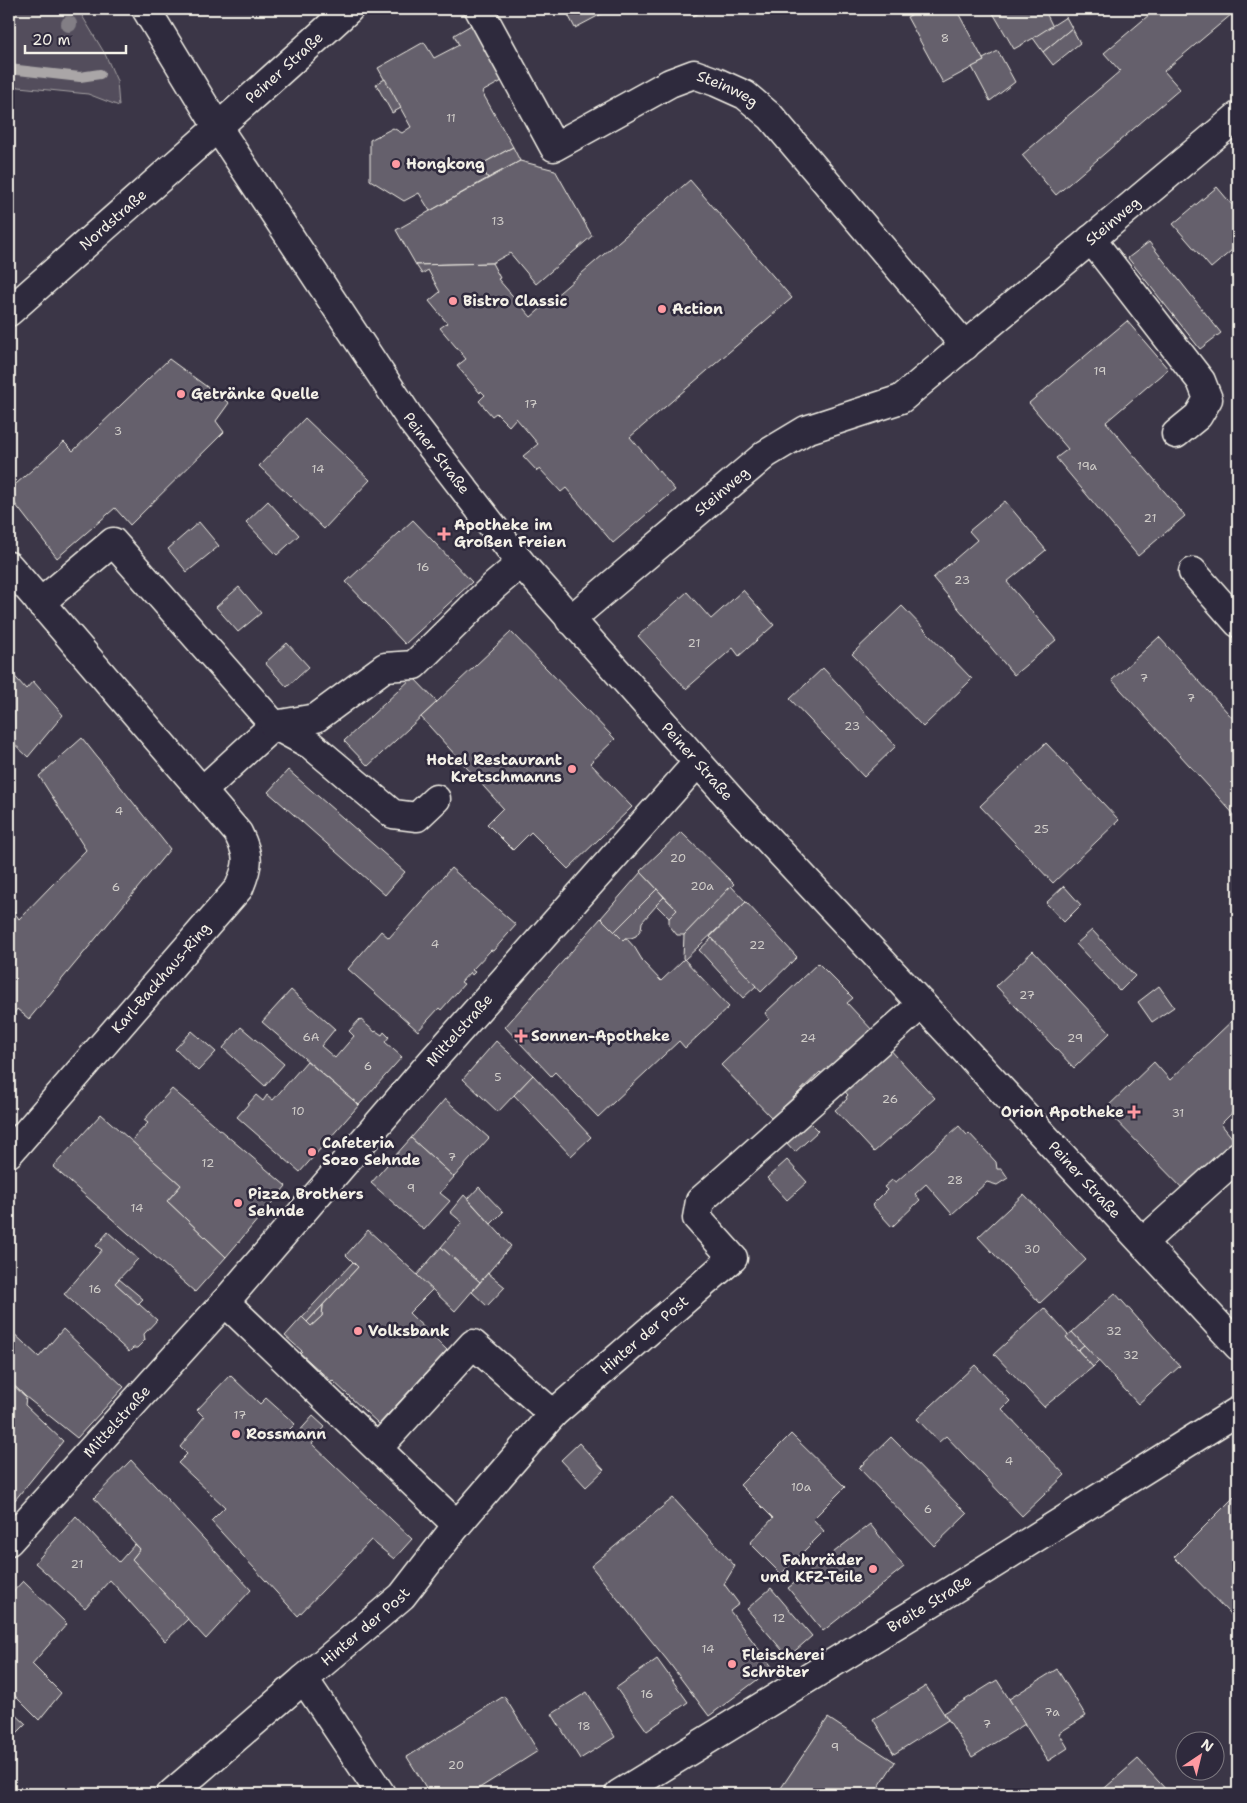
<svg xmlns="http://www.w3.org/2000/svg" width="1247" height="1803" font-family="'Shantell Sans',sans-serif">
	<rect width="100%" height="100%" fill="#3b3647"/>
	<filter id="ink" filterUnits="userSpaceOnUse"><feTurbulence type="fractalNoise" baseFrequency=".02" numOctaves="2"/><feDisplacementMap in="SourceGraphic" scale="10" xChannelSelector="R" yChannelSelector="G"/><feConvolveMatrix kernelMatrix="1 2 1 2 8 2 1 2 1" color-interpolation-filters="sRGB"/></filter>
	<g filter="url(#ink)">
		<polygon fill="#534e5c" stroke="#a4a0a2" points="9,9 78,9 105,54 117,81 119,106 88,94 9,86"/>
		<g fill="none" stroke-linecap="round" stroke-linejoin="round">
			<polyline stroke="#aaa6a7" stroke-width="10" points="9,69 80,77 100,74"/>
		</g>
		<g fill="#65616c" stroke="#f4f1e8">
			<polygon points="565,9 611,9 575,28"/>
			<polygon points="689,9 707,9 693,16"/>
			<polygon points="921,9 956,9 984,61 943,83 907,17"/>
			<polygon points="1000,9 1044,9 1053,27 1014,49 993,13"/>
			<polygon points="1156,9 1238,9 1164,71 1180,89 1056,195 1022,155 1120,71 1104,53"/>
			<polygon points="1066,17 1072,28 1043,52 1033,38"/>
			<polygon points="480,20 511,76 482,92 513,147 480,165 488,178 430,211 419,193 404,201 370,180 370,140 393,128 402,133 411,127 378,68 424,42 434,58 459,45 454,35"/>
			<polygon points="1072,28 1080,43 1053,65 1043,52"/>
			<polygon points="998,51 1015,82 990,101 972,67 984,61 983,59"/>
			<polygon points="385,79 401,108 392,113 376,84"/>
			<polygon points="513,147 520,161 488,178 480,165"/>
			<polygon points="520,161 555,170 592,236 536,284 510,253 492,263 416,265 396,230"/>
			<polygon points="690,180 792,298 630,437 675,490 613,543 566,488 561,492 540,469 537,471 523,456 538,444 516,418 509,426 496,413 492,416 479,401 485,395 481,391 480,393 457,366 466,359 440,328 447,323 429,301 440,292 428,270 422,274 416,265 492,263 500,278 498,279 531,317"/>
			<polygon points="1217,187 1238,212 1238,245 1211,268 1173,224"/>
			<polygon points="1149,242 1221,333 1200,349 1128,258"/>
			<polygon points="1127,321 1168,369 1106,422 1185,516 1138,556 1056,458 1068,449 1029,403"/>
			<polygon points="169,359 229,403 216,421 224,432 130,525 115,508 57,558 9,496 9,490 64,442 73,451"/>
			<polygon points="305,418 370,480 324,529 259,466"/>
			<polygon points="268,501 299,535 277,555 246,522"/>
			<polygon points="1005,501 1046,550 1007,582 1056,640 1014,675 933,578 977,540 969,531"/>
			<polygon points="413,520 472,582 405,644 346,582"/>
			<polygon points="199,522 219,546 187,572 168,549"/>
			<polygon points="239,587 261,613 238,632 216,607"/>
			<polygon points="743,590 774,625 739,656 733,648 686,689 638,636 687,592 711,619"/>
			<polygon points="902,606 972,679 923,727 852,654"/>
			<polygon points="511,632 615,739 590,763 632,807 568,869 531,832 513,850 487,824 503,808 421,717"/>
			<polygon points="1159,637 1238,724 1238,819 1112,680"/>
			<polygon points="287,643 309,667 287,687 265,663"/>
			<polygon points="823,668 896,746 864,777 790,699"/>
			<polygon points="9,670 26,689 33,681 63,715 28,757 9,739"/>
			<polygon points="413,677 437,702 368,766 344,741"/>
			<polygon points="82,738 170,849 29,1019 17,1009 9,1021 9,914 12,909 19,919 86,850 39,776"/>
			<polygon points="1046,743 1119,820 1053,883 980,806"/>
			<polygon points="288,770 405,872 385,895 268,792"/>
			<polygon points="681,832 734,884 684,935 677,935 669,925 669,918 677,910 640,871"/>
			<polygon points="451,868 516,925 493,951 491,950 472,970 475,972 472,975 470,972 461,982 464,984 441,1010 439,1008 418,1031 348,969 381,931 389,938"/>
			<polygon points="641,872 657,889 614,932 601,918"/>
			<polygon points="731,886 746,902 684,960 683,958 684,935"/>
			<polygon points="1064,886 1081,905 1064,922 1046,903"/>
			<polygon points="657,889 664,897 642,922 641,929 636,936 631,938 625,938 623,940 614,932"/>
			<polygon points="664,897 677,910 669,918 656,905"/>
			<polygon points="746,902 797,957 761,992 710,937"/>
			<polygon points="601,918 623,940 625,938 627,939 635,948 644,963 661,981 684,959 729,1007 685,1048 679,1041 598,1117 555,1072 551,1076 505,1027"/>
			<polygon points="1092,930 1135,976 1120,991 1076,944"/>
			<polygon points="712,938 756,986 743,998 699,950"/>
			<polygon points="1033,951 1110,1033 1074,1068 996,986"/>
			<polygon points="818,963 853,998 847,1003 873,1031 825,1077 820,1072 772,1118 721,1065 769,1019 765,1013"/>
			<polygon points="1159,986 1174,1007 1152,1022 1138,1002"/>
			<polygon points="291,990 335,1029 321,1046 335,1058 354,1036 349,1031 360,1019 375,1032 376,1031 382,1035 384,1032 389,1037 385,1042 402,1057 359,1105 262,1022"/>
			<polygon points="1238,1015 1238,1107 1221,1124 1238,1145 1189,1195 1105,1109 1154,1062 1170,1080"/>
			<polygon points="241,1027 284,1064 265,1086 223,1048"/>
			<polygon points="192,1031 216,1052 198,1071 175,1049"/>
			<polygon points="496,1041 533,1075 498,1112 463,1079"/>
			<polygon points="886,1045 935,1098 874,1152 835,1110 847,1099 846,1097 848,1095 841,1087"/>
			<polygon points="307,1061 359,1105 300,1172 237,1117 256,1095 263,1101 267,1095 273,1100"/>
			<polygon points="533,1075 591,1137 571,1156 514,1095"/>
			<polygon points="172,1089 286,1186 226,1257 167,1201 181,1185 131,1141 148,1123 144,1120"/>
			<polygon points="445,1099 489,1138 454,1177 411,1138"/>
			<polygon points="101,1114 181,1185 167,1201 226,1257 195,1292 53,1167"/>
			<polygon points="806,1119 818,1131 795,1152 784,1140"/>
			<polygon points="959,1126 967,1135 969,1133 996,1162 997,1169 1002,1169 1008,1178 997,1185 987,1182 952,1214 926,1184 915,1194 920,1200 892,1227 872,1205 887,1190 884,1187 892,1180 896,1182"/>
			<polygon points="411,1138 454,1177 440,1193 450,1201 424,1230 371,1183"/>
			<polygon points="787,1160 807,1182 787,1200 767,1178"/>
			<polygon points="479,1187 503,1212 491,1224 468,1199"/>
			<polygon points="1024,1194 1086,1260 1040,1303 978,1237"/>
			<polygon points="464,1195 511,1246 480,1282 441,1247 462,1222 450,1212"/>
			<polygon points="368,1230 433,1289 409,1313 447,1350 379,1424 333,1381 332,1382 300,1353 302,1351 285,1336 302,1317 311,1326 322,1316 323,1305 358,1267 346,1255"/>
			<polygon points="108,1232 138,1259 115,1283 157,1320 144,1334 145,1340 137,1348 133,1348 129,1352 64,1294 102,1250 96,1246"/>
			<polygon points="441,1247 480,1282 455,1311 417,1275"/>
			<polygon points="353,1262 358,1267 307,1322 302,1317"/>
			<polygon points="488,1273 505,1287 487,1306 472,1292"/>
			<polygon points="119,1279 143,1299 138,1304 115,1283"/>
			<polygon points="1115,1293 1180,1366 1138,1404 1072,1332"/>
			<polygon points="323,1305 322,1316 311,1326 307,1322"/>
			<polygon points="1044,1308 1068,1335 1066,1337 1093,1367 1044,1407 994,1354"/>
			<polygon points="9,1329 39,1357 63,1329 124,1387 77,1438 26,1397 9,1381"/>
			<polygon points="1072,1332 1084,1345 1078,1350 1066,1337"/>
			<polygon points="1084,1345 1099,1361 1093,1367 1078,1350"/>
			<polygon points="975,1365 1010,1401 1002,1409 1065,1475 1022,1516 946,1436 939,1442 917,1419"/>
			<polygon points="230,1375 260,1404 266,1398 295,1424 290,1429 296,1435 313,1416 325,1427 312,1444 412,1539 394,1559 371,1540 298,1616 211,1521 225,1507 178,1463 187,1454 180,1447 204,1417 197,1410"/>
			<polygon points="9,1381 26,1397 25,1405 63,1441 15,1500 9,1493"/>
			<polygon points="791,1434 845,1487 813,1519 824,1531 781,1574 750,1543 773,1518 740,1485"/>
			<polygon points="891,1437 967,1514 934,1546 859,1468"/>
			<polygon points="579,1443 604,1470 586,1487 561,1460"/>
			<polygon points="131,1460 251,1590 206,1639 132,1559 140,1549 94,1498"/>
			<polygon points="1238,1493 1238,1622 1174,1557"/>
			<polygon points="673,1498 735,1566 724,1584 739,1604 730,1611 773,1668 709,1716 667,1660 591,1566"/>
			<polygon points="76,1516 119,1562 135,1544 140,1549 132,1559 188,1619 165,1641 110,1580 85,1608 35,1563"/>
			<polygon points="870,1524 904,1567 823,1631 788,1588"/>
			<polygon points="23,1581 67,1624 32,1664 61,1693 39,1720 9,1690 9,1596"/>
			<polygon points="771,1588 812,1636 788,1657 747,1609"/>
			<polygon points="657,1659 688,1702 647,1731 616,1688"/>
			<polygon points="1057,1669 1086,1716 1059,1733 1068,1748 1048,1761 1009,1699"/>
			<polygon points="997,1680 1025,1724 972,1757 944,1713"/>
			<polygon points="926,1686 948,1720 894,1754 873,1719"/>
			<polygon points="587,1692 615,1737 580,1759 552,1714"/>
			<polygon points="504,1696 538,1751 470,1794 430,1794 407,1757"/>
			<polygon points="9,1708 26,1724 11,1739 9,1737"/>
			<polygon points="828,1718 895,1762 874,1794 791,1794 781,1788"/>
			<polygon points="1138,1759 1170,1794 1098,1794"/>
			<polygon points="721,1787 726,1794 710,1794"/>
		</g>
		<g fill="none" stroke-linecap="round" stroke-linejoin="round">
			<defs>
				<g id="minor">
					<path id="s1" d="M479 9 554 147 670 83 694 74 716 82 745 95 771 117 965 346"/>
					<polyline points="1091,239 1201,381 1208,399 1198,416 1176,434"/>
					<path d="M9 566 238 833C250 857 249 864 239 888L9 1153"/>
					<polyline points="1193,572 1238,623"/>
					<polyline points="40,603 113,542 274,725 202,791"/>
					<path id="s2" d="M570 620 766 454 806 430 901 399 1238 116"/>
					<polyline points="274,725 316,718 385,667 414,665 494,586 521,563"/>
					<polyline points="274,725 311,745 393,814 417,817 436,799"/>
					<polyline points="1143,1242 1238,1156"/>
					<polyline points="225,1302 457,1525"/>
					<polyline points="378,1448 473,1344 553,1414"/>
					<path id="s3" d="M9 1541 225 1302 432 1061 698 762"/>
					<polyline points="171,1794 304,1679"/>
					<path id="s4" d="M381 1794 304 1679 402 1596 457 1525 553 1414 733 1258 697 1218 700 1201 922 1004"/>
					<path id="s5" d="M619 1794 952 1590 1238 1411"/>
				</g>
				<g id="major">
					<path id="s6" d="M146 9 218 128 413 423 521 563 735 804 960 1045 1238 1346"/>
					<path id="s7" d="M9 312C122 211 237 112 349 9"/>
				</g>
			</defs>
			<use href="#minor" stroke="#f4f1e8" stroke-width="31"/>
			<use href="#major" stroke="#f4f1e8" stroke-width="31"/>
			<use href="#minor" stroke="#2f2a3d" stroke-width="28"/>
			<use href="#major" stroke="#2f2a3d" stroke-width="28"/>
		</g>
		<circle fill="#827e85" cx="69" cy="24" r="8"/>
	</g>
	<g fill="#ff9aa2" stroke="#2f2a3d" stroke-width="2">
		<circle cx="396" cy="164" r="5"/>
		<circle cx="453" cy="301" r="5"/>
		<circle cx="662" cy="309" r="5"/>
		<circle cx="181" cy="394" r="5"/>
		<path d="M441.5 526.5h5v5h5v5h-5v5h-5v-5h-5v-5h5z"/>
		<circle cx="572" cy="769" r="5"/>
		<path d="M518.5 1028.5h5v5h5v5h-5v5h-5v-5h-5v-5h5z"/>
		<path d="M1131.5 1104.5h5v5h5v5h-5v5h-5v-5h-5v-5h5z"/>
		<circle cx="312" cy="1152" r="5"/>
		<circle cx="238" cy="1203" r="5"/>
		<circle cx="358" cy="1331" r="5"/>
		<circle cx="236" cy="1434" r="5"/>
		<circle cx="873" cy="1569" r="5"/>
		<circle cx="732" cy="1664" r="5"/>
	</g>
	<g text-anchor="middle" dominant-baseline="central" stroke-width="5" stroke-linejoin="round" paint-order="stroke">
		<g font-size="12" fill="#d0cdc9">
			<text x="945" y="38">8</text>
			<text x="451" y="118">11</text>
			<text x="498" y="221">13</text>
			<text x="1100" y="371">19</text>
			<text x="531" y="404">17</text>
			<text x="118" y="431">3</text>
			<text x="1087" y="466">19a</text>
			<text x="318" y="469">14</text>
			<text x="1150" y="518">21</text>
			<text x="423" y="567">16</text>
			<text x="962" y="580">23</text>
			<text x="694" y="643">21</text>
			<text x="1144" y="678">7</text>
			<text x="1191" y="698">7</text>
			<text x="852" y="726">23</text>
			<text x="119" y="811">4</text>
			<text x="1041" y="829">25</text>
			<text x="678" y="858">20</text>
			<text x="702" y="886">20a</text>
			<text x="116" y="887">6</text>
			<text x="435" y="944">4</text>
			<text x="757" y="945">22</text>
			<text x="1027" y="995">27</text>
			<text x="311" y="1037">6A</text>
			<text x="808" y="1038">24</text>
			<text x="1075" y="1038">29</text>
			<text x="368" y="1066">6</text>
			<text x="498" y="1077">5</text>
			<text x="890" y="1099">26</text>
			<text x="298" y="1111">10</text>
			<text x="1178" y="1113">31</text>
			<text x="452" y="1157">7</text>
			<text x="208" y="1163">12</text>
			<text x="955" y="1180">28</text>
			<text x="411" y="1188">9</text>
			<text x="137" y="1208">14</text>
			<text x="1032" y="1249">30</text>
			<text x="95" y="1289">16</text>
			<text x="1114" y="1331">32</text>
			<text x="1131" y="1355">32</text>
			<text x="240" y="1415">17</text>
			<text x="1009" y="1461">4</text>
			<text x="801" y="1487">10a</text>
			<text x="928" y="1509">6</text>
			<text x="77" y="1564">21</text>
			<text x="779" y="1618">12</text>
			<text x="708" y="1649">14</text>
			<text x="647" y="1694">16</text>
			<text x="1052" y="1712">7a</text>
			<text x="987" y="1724">7</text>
			<text x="584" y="1726">18</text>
			<text x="835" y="1747">9</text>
			<text x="456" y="1765">20</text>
		</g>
		<g font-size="15" fill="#f4f1e8" stroke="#2f2a3d">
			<text stroke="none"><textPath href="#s7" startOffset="368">Peiner Straße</textPath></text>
			<text stroke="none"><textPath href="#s1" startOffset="352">Steinweg</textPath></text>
			<text stroke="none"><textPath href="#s7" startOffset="139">Nordstraße</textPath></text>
			<text stroke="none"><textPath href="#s2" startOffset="680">Steinweg</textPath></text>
			<text stroke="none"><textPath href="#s6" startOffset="531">Peiner Straße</textPath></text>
			<text stroke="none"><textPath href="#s2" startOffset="199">Steinweg</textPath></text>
			<text stroke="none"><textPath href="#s6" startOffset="935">Peiner Straße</textPath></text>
			<text transform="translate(161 978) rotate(-49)">Karl-Backhaus-Ring</text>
			<text stroke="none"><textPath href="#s3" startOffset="681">Mittelstraße</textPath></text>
			<text stroke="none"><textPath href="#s6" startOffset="1505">Peiner Straße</textPath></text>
			<text stroke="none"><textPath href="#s4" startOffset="624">Hinter der Post</textPath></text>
			<text stroke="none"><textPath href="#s3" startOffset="161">Mittelstraße</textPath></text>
			<text stroke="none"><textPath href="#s5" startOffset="364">Breite Straße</textPath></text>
			<text stroke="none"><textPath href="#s4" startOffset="219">Hinter der Post</textPath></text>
		</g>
		<g font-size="15" font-weight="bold" fill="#f4f1e8" stroke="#2f2a3d" text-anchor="start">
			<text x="406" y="164">Hongkong</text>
			<text x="463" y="301">Bistro Classic</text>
			<text x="672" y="309">Action</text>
			<text x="191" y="394">Getränke Quelle</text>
			<text x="454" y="525">Apotheke im<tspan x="454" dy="17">Großen Freien</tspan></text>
			<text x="562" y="760" text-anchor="end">Hotel Restaurant<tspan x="562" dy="17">Kretschmanns</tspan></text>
			<text x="531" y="1036">Sonnen-Apotheke</text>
			<text x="1124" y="1112" text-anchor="end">Orion Apotheke</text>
			<text x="322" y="1143">Cafeteria<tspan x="322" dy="17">Sozo Sehnde</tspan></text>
			<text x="248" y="1194">Pizza Brothers<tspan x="248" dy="17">Sehnde</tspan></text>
			<text x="368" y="1331">Volksbank</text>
			<text x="246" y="1434">Rossmann</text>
			<text x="863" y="1560" text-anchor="end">Fahrräder<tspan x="863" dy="17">und KFZ-Teile</tspan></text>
			<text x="742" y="1655">Fleischerei<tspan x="742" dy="17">Schröter</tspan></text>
		</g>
	</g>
	<rect width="1247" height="1803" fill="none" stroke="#2f2a3d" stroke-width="30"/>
	<rect x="15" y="15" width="1217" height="1773" fill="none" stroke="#f4f1e8" stroke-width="2" filter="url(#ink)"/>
	<g transform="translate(1200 1756) rotate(35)"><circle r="24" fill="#2f2a3d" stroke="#7e7a81"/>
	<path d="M0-4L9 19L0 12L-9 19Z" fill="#ff9aa2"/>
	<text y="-8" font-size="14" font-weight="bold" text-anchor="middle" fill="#f4f1e8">N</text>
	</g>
	<path d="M25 45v8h101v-8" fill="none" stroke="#f4f1e8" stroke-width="2.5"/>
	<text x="32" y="45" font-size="15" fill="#f4f1e8" stroke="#2f2a3d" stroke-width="4" paint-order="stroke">20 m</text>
</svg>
